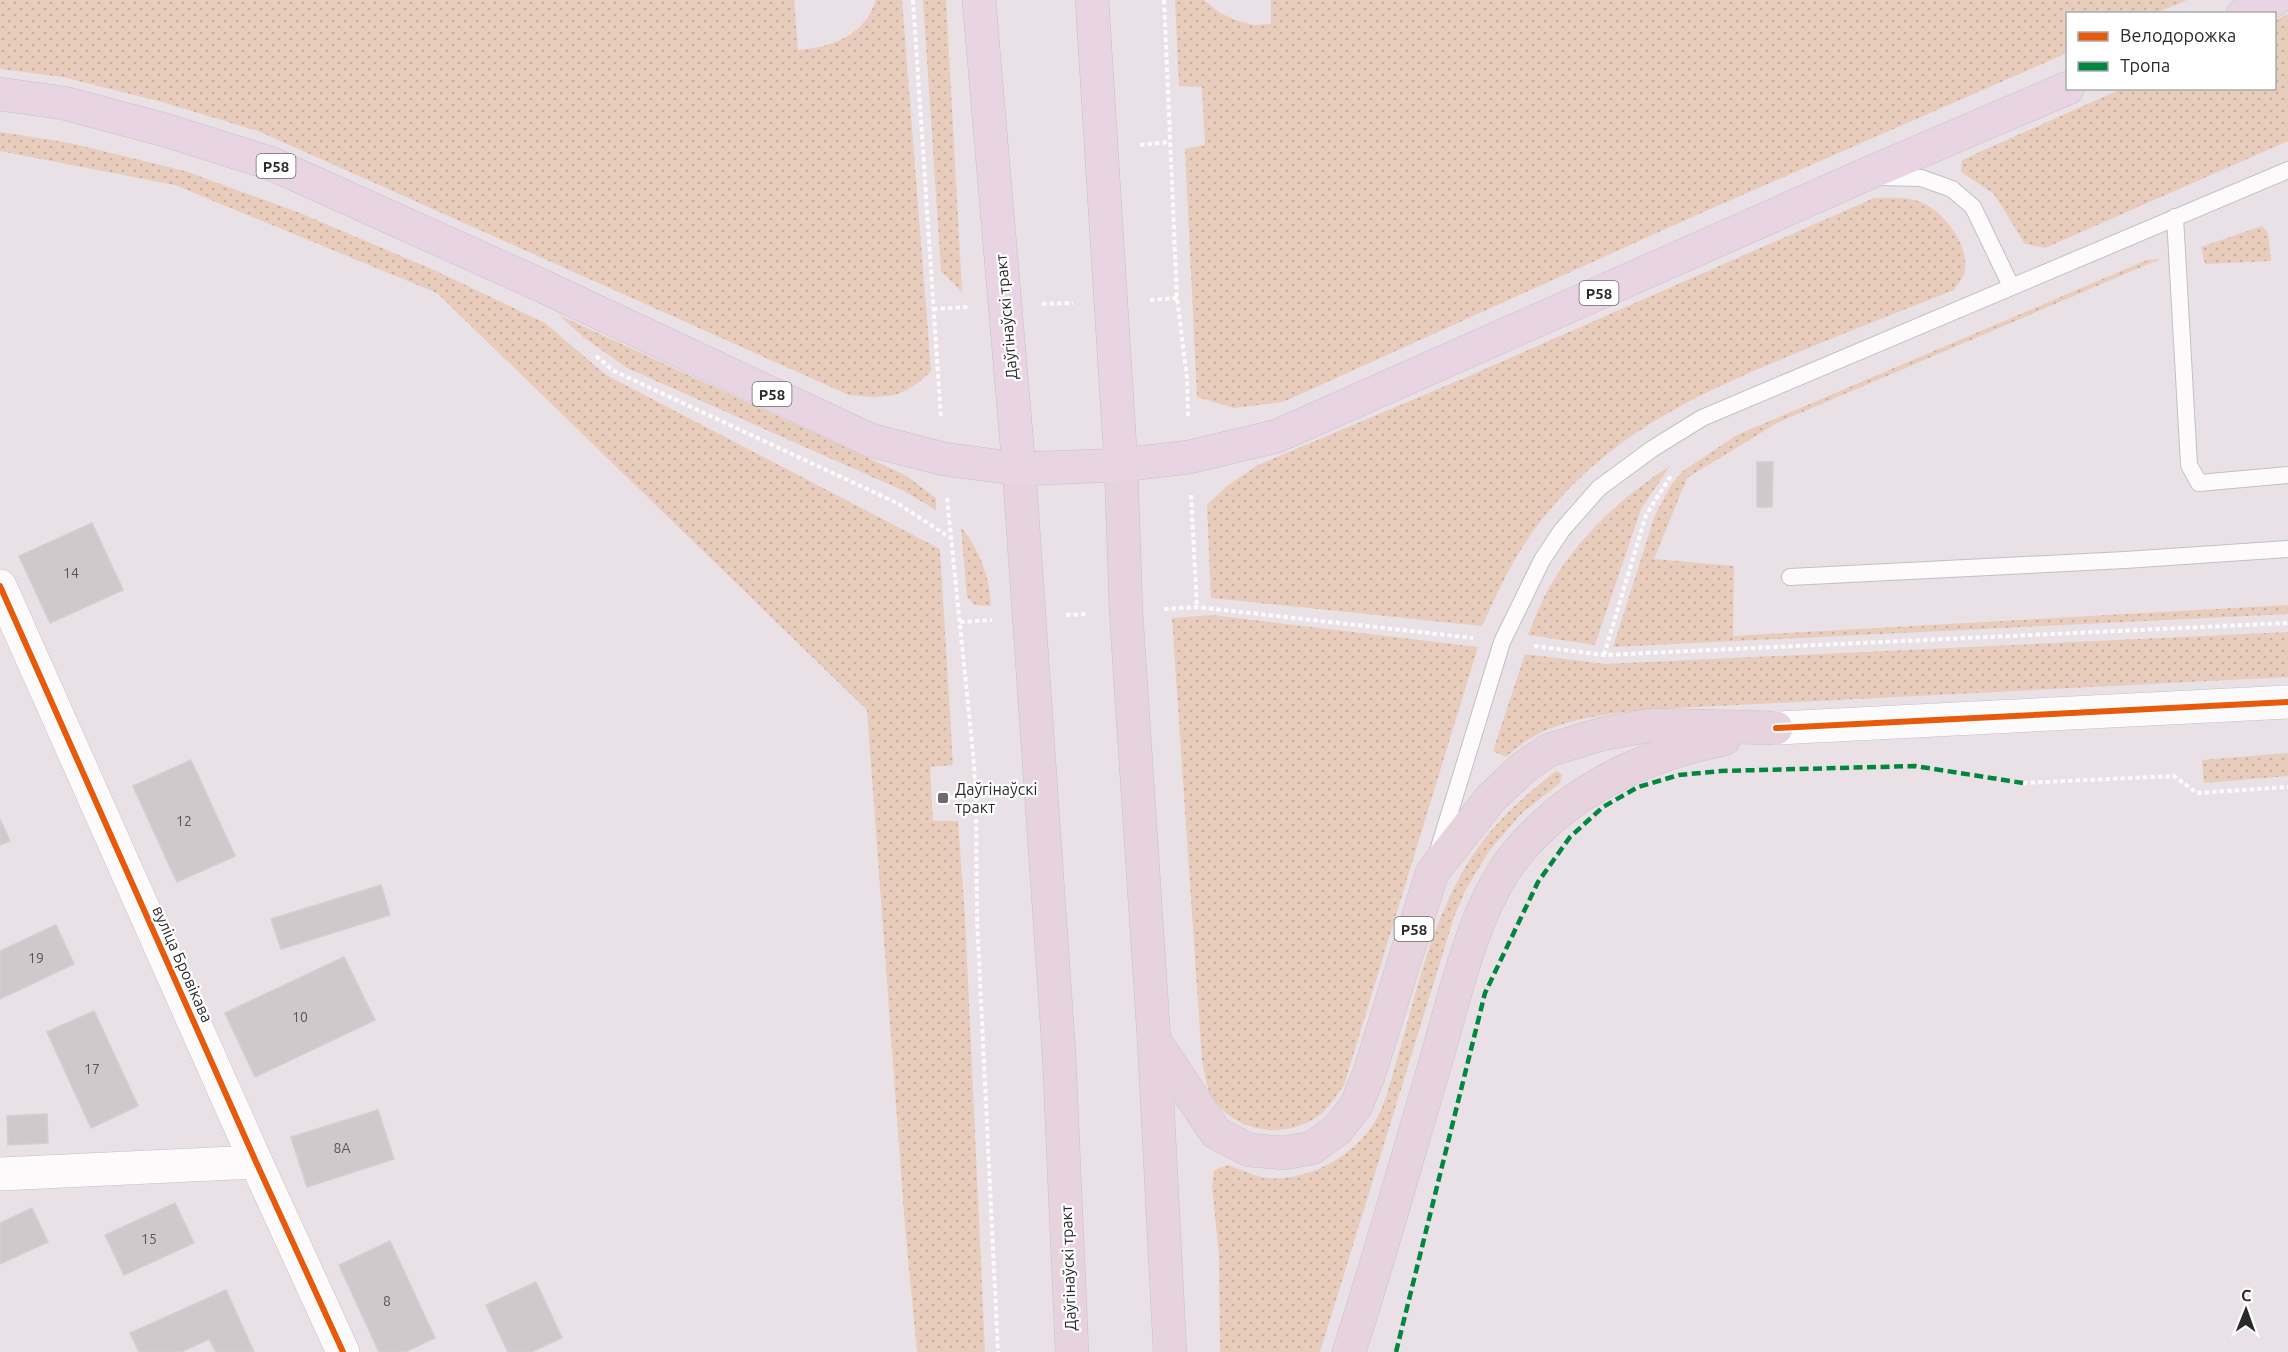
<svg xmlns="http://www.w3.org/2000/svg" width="2288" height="1352" font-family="Ubuntu,sans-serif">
	<defs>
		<pattern id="grass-dots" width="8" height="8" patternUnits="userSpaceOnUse" patternTransform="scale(1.5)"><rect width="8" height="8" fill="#e8ccbc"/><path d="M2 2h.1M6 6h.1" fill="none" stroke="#c7afa2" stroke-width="1.8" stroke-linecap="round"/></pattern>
	</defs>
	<rect width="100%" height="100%" fill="#eae1e7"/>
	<g fill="url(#grass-dots)">
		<path d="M0 0H794L798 50C833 47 864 36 876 0H902L931 371C903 399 887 399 849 395L258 131 162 102 63 77 0 69Z"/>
		<polygon points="923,0 946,0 962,292 941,271"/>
		<polygon points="1175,0 1204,0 1220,13 1235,20 1254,25 1271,24 1271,0 2187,0 2156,13 2068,14 2067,53 1692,217 1283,402 1234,408 1197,397 1185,149 1205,145 1202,87 1179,86"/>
		<polygon points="2288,14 2288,141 2045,248 2025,244 1994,194 1961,172 1962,160 2121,89 2274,88 2275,20"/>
		<polygon points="0,132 70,143 185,171 300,213 436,271 545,323 606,375 940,549 953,765 930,767 933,821 958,821 965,918 985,1352 917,1352 905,1226 867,710 437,293 175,185 0,151"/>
		<path d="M1874 198C1890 198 1911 196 1925 204 1947 215 1975 253 1962 278 1960 282 1956 286 1954 290 1905 309 1855 329 1806 349 1701 392 1611 431 1539 523 1515 554 1498 591 1482 626L1211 598 1207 505 1227 486 1258 465 1469 376Z"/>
		<polygon points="2262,226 2268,233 2271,261 2205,264 2201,247"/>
		<polygon points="2160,259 1777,423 1687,478 1654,559 1734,566 1733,636 2288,605 2288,614 1613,647 1655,515 1671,485 1683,471 1737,435 2147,260"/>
		<polygon points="559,315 905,475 936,498 936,510 904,491 627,368 583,337"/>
		<path d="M1670 466 1641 509 1595 645 1528 635C1535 619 1540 603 1549 588 1579 536 1620 498 1670 466Z"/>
		<path d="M961 527C980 552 989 574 991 606L975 605 967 597Z"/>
		<path d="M1212 615 1478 647 1344 1085C1337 1094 1330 1107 1321 1114 1287 1141 1235 1133 1212 1097 1206 1087 1205 1072 1202 1061L1172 618Z"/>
		<path d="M2288 632V677L1640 710C1603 715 1560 719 1528 740 1520 745 1513 751 1506 757L1493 751 1525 654 1605 664Z"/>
		<polygon points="2288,753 2288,776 2204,783 2202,760"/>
		<path d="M1556 771 1562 774 1560 783 1522 813 1489 851 1465 891 1454 917 1320 1352H1220L1219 1255 1212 1186 1214 1170 1228 1165C1240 1169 1254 1176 1266 1178 1309 1182 1357 1155 1377 1118 1388 1097 1393 1072 1400 1049 1415 996 1428 940 1453 890 1479 837 1510 807 1556 771Z"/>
	</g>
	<g fill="#cfc9cc" stroke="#d5cdd2" stroke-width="1.5">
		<polygon points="1757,462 1773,462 1772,507 1757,507"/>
		<polygon points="92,523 123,590 50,623 19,556"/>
		<polygon points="191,760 235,856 177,882 133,786"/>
		<polygon points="0,819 10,841 0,845"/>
		<polygon points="381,885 390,915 281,949 271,919"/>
		<polygon points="56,925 74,964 0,999 0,951"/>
		<polygon points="344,957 375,1020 255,1077 225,1013"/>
		<polygon points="94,1011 138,1106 91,1128 47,1032"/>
		<polygon points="378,1110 394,1159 307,1187 291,1137"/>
		<polygon points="47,1114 48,1143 8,1145 7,1116"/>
		<polygon points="175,1203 194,1243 124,1275 105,1235"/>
		<polygon points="32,1208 48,1242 0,1264 0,1223"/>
		<polygon points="390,1241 435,1338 405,1352 379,1352 339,1265"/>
		<polygon points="536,1282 562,1338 531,1352 508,1352 486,1305"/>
		<polygon points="226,1290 254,1352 216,1352 209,1339 181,1352 139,1352 130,1333"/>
	</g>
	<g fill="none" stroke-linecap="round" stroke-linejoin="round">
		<defs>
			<g id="lane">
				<polyline points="1878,177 1921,178 1952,189 1973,207 2011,286"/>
				<polyline points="2175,217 2189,465 2199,483 2288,475"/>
				<polyline points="1790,577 2125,560 2288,549"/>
				<polyline points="1438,851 1502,642 1542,560 1562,530 1599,488 1652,449 1702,418 2288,170"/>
			</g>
			<g id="street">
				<polyline points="0,586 256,1162 343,1352"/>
				<polyline points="0,1174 256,1162"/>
			</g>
			<polyline id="secondary" points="1776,728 2288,702"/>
			<g id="primary">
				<polyline points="1121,465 1126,611 1154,1040 1170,1352"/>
				<polyline points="1019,469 1059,1054 1072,1352"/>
				<polyline points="1154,1040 1216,1133 1249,1150 1284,1153 1312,1148 1337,1130 1356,1106 1369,1074 1432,873 1491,798 1524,767 1549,750 1602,734 1651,725 1776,728"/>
				<path d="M1349 1352C1380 1256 1407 1158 1436 1061 1455 996 1474 904 1518 852 1572 788 1645 755 1724 739"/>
			</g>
			<g id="highway">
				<polyline points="979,0 1019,469"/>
				<polyline points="1092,0 1121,465"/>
				<polyline points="2243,14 2275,0"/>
				<polyline points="0,94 64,103 165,130 270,163 538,284 870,440 944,459 1019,469 1121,465 1189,457 1277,436 1860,177 2068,88"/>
			</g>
		</defs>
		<use href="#lane" stroke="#c1c0c2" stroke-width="18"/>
		<use href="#street" stroke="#c1c0c2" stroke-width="34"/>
		<use href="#secondary" stroke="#c1c0c2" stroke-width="34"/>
		<use href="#primary" stroke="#c5c2c4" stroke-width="34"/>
		<use href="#highway" stroke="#c5c2c4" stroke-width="34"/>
		<g stroke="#fcfafb" stroke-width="4" stroke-dasharray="4.5 3" stroke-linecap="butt">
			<polyline points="913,0 941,418"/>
			<polyline points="1164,0 1177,298 1187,378 1188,418"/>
			<polyline points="1140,145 1169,142"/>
			<polyline points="1150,300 1177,298"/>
			<polyline points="1042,304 1073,303"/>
			<polyline points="933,309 969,307"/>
			<polyline points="596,356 614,371 897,503 949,537"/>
			<polyline points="1191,495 1197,607"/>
			<polyline points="947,498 973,753 976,796 977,918 998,1352"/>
			<polyline points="1164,609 1197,607 1473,638"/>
			<polyline points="1066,615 1088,614"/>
			<polyline points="960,622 992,620"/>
			<polyline points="1534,646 1604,655 2288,623"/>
			<polyline points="1604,655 1646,515 1672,474"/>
			<polyline points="2023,783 2174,776 2197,793 2288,787"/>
			<polyline points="943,798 1002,795"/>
		</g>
		<use href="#lane" stroke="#fcfafb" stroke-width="16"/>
		<use href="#street" stroke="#fcfafb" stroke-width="33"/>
		<use href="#secondary" stroke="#fcfafb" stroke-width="33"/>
		<use href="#primary" stroke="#e7d3dd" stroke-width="33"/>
		<use href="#highway" stroke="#e9d4e4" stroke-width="33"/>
		<polyline stroke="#00873e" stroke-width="4.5" stroke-dasharray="9 4.5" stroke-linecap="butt" points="1396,1352 1485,993 1538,882 1570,837 1603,807 1638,787 1679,775 1721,771 1915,766 2023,783"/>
		<defs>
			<g id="cycleway">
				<polyline points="0,586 256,1162 343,1352"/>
				<polyline points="1776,728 2288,702"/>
			</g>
		</defs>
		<use href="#cycleway" stroke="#fff" stroke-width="10"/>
		<use href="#cycleway" stroke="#e8590c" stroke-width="6"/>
	</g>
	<rect fill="#6e6b6d" stroke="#fff" stroke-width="2" x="937" y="792" width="12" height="12" rx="3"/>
	<g text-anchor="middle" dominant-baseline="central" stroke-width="4.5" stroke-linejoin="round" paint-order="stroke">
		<g font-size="14" fill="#565556">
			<text x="71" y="573">14</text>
			<text x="184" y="821">12</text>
			<text x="36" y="958">19</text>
			<text x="300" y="1017">10</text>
			<text x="92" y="1069">17</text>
			<text x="342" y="1148">8А</text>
			<text x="149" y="1239">15</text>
			<text x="387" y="1301">8</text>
		</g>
		<g fill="#fff" stroke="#6b6b6b" stroke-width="1.5">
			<rect x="256.5" y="154" width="39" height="24" rx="4.5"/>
			<rect x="1579.5" y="281" width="39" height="24" rx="4.5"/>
			<rect x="752.5" y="382" width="39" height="24" rx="4.5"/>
			<rect x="1394.5" y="917" width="39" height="24" rx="4.5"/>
		</g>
		<g font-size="15" font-weight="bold" fill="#2b2b2b">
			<text x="276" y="166">Р58</text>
			<text x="1599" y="293">Р58</text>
			<text x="772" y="394">Р58</text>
			<text x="1414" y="929">Р58</text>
		</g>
		<g font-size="16" fill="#2b2b2b" stroke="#fff">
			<text transform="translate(1006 317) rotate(-95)">Даўгінаўскі тракт</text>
			<text transform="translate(183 964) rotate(66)">вуліца Бровікава</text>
			<text transform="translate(1068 1268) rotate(-92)">Даўгінаўскі тракт</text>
		</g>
		<g font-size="16" fill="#2b2b2b" stroke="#fff" text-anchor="start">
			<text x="955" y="789">Даўгінаўскі<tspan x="955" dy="18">тракт</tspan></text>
		</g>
	</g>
	<rect x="2066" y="12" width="210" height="78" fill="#ffffff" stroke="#aaaaaa" stroke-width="1.5"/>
	<rect x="2078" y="32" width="30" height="9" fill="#e8590c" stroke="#aaaaaa" stroke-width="1.5"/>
	<text x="2120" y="42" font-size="18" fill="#2b2b2b">Велодорожка</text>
	<rect x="2078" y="62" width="30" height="9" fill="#00873e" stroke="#aaaaaa" stroke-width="1.5"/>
	<text x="2120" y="72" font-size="18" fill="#2b2b2b">Тропа</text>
	<g transform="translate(2246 1310) rotate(1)" stroke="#ffffff" stroke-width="4.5" paint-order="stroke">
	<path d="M0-4.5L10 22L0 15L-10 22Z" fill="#2b2b2b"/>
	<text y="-9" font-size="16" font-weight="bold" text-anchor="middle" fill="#2b2b2b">С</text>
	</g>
</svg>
